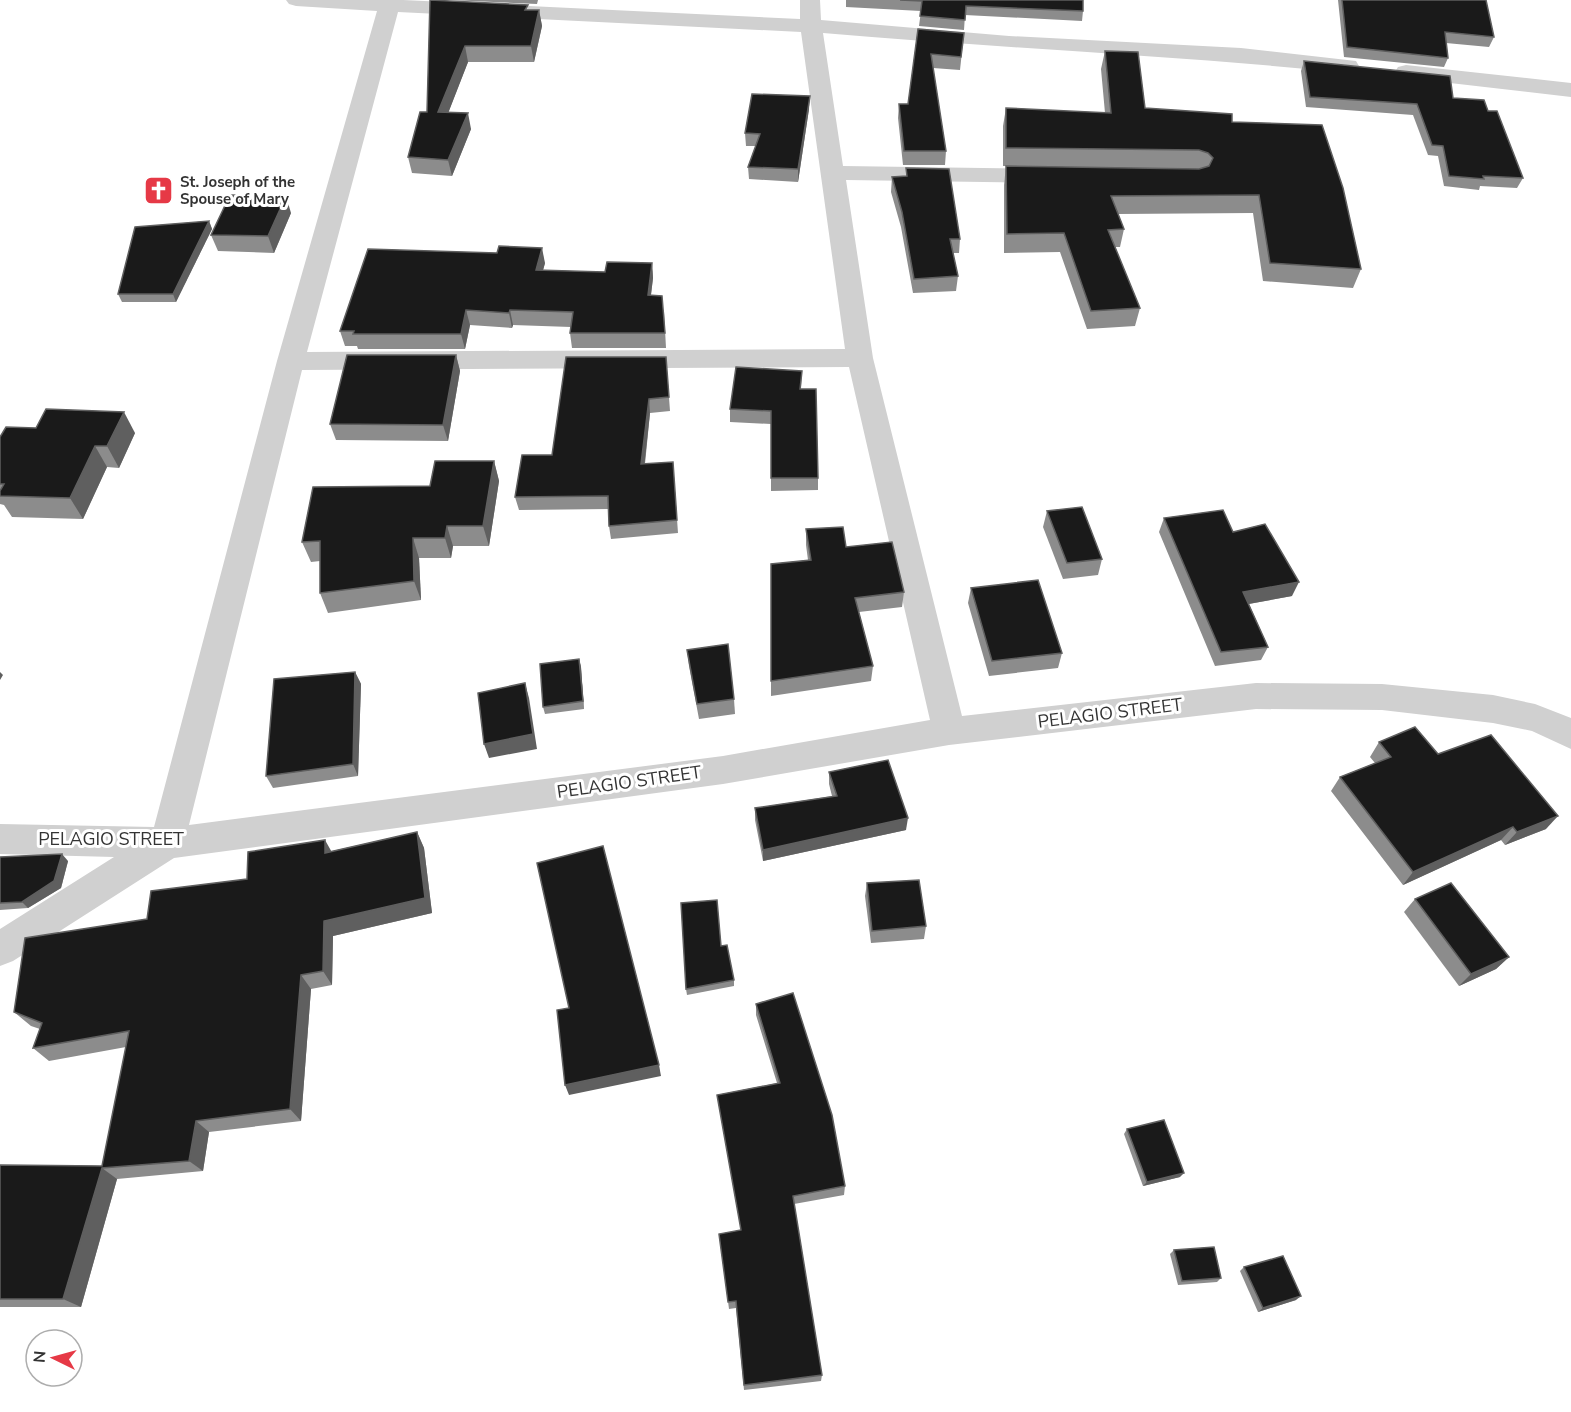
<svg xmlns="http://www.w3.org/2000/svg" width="1571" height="1412" font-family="'Nunito Sans',sans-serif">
	<rect width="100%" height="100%" fill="#fff"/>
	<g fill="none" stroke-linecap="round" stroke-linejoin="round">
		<g fill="#d0d0d0" fill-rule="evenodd">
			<path d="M286 0H403L800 19V0H820L821 20 1009 36 1241 48 1356 61 1359 66 1356 71 1348 73C1173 55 998 48 823 33L843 166 1048 169 1056 171 1060 176 1056 181 1048 183 846 180 873 358 962 716 1256 683 1382 684 1493 695 1535 704 1571 718V749L1532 731 1493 723 1382 710 1256 709 949 745 723 784 174 858 13 961 0 966V929L114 857 0 854V824L154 827 277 361 377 11 296 6 289 4ZM398 12 801 32 845 349 307 352ZM849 367 930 720 723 756 189 825 302 370Z"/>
			<polygon points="1406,65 1571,83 1571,97 1398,77 1395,72 1398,67"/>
		</g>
	</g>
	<g fill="#8c8c8c">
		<polygon points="430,0 528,10 539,10 542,26 534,62 468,62 448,113 471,129 452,176 412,173 408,157 427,112"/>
		<polygon points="450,0 538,0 537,4"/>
		<polygon points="846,0 1083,0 1083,11 1082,21 965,15 964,30 919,26 921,11 846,7"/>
		<polygon points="1338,0 1486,0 1494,37 1489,47 1446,43 1448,58 1444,67 1344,57"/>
		<polygon points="918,29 964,33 960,70 933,68 946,151 945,165 903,165 898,118 899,104 908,104"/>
		<polygon points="1105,51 1145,108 1232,122 1361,269 1353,288 1263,281 1253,213 1118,214 1124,229 1120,247 1115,247 1140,308 1135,326 1087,329 1060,252 1004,253 1004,185 1006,166 1195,169 1003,166 1003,126 1006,108 1105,113 1101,69"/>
		<polygon points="1304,61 1453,98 1488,111 1523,178 1517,188 1480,186 1479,190 1444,186 1438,156 1428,155 1413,115 1306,107 1301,71"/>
		<polygon points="809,109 798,182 749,179 748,167 756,146 746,146 745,133"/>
		<polygon points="906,168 960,239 959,253 953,253 958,276 956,291 913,293 901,227 891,192 892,177 906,176"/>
		<polygon points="291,213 274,253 218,251 211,235"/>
		<polygon points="209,221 212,229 176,302 122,302 118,294"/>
		<polygon points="545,263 543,270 605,272 652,263 653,278 651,295 664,311 666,348 572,348 570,333 571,327 513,325 512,328 470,325 465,349 358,349 357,346 345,346 340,331"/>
		<polygon points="456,355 460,371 448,441 336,440 330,424"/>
		<polygon points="666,357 670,411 650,413 645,464 673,462 678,533 611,539 609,526 609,509 519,510 515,497 552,455"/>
		<polygon points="802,371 801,389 818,478 818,490 771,491 771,424 730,422 730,409"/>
		<polygon points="135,433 119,468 107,467 83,519 12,517 4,505 0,504 0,437"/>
		<polygon points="494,461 499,481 489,546 453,546 451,558 419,558 421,600 328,613 320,593 320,561 311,562 302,542 430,486"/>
		<polygon points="1047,511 1102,559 1098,575 1063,579 1043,527"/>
		<polygon points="1164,518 1233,532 1292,596 1249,604 1268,647 1261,660 1215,666 1159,532"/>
		<polygon points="806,529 846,547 904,592 902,607 859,612 873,666 871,681 771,696 771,564 808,560 806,545"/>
		<polygon points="971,588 1062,653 1058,668 989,676 968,603"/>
		<polygon points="687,650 734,699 735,714 699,719 689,666"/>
		<polygon points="579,659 581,667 584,709 545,714 543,707"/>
		<polygon points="355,672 361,684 358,776 273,788 266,776"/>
		<polygon points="1379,742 1438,754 1546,829 1505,845 1501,840 1403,885 1331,791 1340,777 1375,763 1370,757"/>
		<polygon points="829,772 906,830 763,861 755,820 755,808 832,796 829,784"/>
		<polygon points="417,832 424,848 432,913 333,936 332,985 311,989 301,1121 209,1132 203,1171 117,1179 81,1307 0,1307 0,1165 102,1166 126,1047 49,1061 33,1048 40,1029 31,1026 14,1012 147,919 247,879 332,851"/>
		<polygon points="0,857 68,861 61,888 28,908 0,910"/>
		<polygon points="867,883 926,926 924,939 871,943 865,896"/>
		<polygon points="1415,899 1509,957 1496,969 1459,986 1404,912"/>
		<polygon points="721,946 734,980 734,986 687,995 686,989"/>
		<polygon points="756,1004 845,1186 844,1195 794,1204 822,1375 821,1381 744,1390 736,1308 729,1309 719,1234 741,1230 717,1095 777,1083 756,1015"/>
		<polygon points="1127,1129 1180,1177 1143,1186 1124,1134"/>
		<polygon points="1174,1250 1221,1278 1217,1282 1178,1285 1170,1254"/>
		<polygon points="1244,1267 1296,1300 1258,1312 1240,1271"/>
	</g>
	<g fill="#5f5f5f">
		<polygon points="539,10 542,26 534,62 531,46"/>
		<polygon points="465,46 468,62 442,129 438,112"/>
		<polygon points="810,96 809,109 798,182 798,169"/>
		<polygon points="468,113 471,129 452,176 448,160"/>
		<polygon points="286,196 291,213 274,253 268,236"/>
		<polygon points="209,221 212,229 176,302 173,294"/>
		<polygon points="542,248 545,263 539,285 536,270"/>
		<polygon points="652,263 653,278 649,310 648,295"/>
		<polygon points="466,310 470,325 465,349 461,334"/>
		<polygon points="510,310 513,325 512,328 509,313"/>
		<polygon points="456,355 460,371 448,441 443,425"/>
		<polygon points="649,399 650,413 643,478 641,464"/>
		<polygon points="124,412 135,433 119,468 107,446"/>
		<polygon points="95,446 107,467 83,519 70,498"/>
		<polygon points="494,461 499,481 489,546 483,526"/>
		<polygon points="447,526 453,546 451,558 445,538"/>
		<polygon points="413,538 419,558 421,600 414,581"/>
		<polygon points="1299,582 1292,596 1237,606 1243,592"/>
		<polygon points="579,659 581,667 584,709 583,701"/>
		<polygon points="0,672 3,675 0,680"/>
		<polygon points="355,672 361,684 358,776 353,764"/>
		<polygon points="525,683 529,698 537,749 489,758 484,744"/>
		<polygon points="1558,816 1546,829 1505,845 1517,832"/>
		<polygon points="908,818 906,830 763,861 763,850"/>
		<polygon points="1513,827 1501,840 1403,885 1413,872"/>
		<polygon points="417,832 424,848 432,913 333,936 332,985 323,971 324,921"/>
		<polygon points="325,840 334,856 325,853"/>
		<polygon points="62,854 68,861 61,888 28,908 22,902"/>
		<polygon points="1509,957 1496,969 1459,986 1471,974"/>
		<polygon points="301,975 311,989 301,1121 290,1109"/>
		<polygon points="659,1065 661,1076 569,1095 565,1085"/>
		<polygon points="196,1121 209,1132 203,1171 189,1161"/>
		<polygon points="102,1168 117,1179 81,1307 63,1299"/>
		<polygon points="1184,1173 1180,1177 1143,1186 1147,1182"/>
		<polygon points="1301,1296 1296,1300 1258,1312 1263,1308"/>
	</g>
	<g fill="#1a1a1a" stroke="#5f5f5f" stroke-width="1.5">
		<polygon points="430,0 528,5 525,10 539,10 531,46 465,46 438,112 468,113 448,160 408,157 420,112 427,112"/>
		<polygon points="900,0 1083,0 1083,11 966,6 965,20 920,16 922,1"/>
		<polygon points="1342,0 1486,0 1494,37 1445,32 1448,58 1347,47"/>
		<polygon points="918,29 964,33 961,57 931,54 946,151 904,151 899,104 908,104"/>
		<polygon points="1105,51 1138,52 1145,108 1232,114 1232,122 1322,125 1343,188 1361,269 1270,263 1259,195 1111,196 1124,229 1108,230 1140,308 1091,311 1064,233 1007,234 1006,166 1199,169 1209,166 1213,158 1208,153 1199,150 1006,148 1006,108 1111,113"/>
		<polygon points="1304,61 1450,76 1453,98 1484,100 1488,111 1497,111 1523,178 1483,176 1484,179 1449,176 1443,146 1432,145 1417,104 1310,97"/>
		<polygon points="752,94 810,96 798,169 748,167 760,134 745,133"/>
		<polygon points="906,168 949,169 960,239 950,239 958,276 914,279 902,212 892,177 907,176"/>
		<polygon points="230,195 286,196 268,236 211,235"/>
		<polygon points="209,221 173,294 118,294 135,227"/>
		<polygon points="499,246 542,248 536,270 605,272 607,262 652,263 648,295 662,296 665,333 570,333 573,312 510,310 509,313 466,310 461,334 353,334 354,331 340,331 368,249 497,253"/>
		<polygon points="347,355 456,355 443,425 330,424"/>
		<polygon points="566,357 666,357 669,397 649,399 641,464 673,462 677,520 609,526 608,496 515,497 522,455 552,455"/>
		<polygon points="736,367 802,371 800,389 816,389 818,478 771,478 771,411 730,409"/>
		<polygon points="46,409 124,412 107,446 95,446 70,498 0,496 0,491 4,484 0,484 0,437 6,427 36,428"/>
		<polygon points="435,461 494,461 483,526 447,526 445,538 413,538 414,581 320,593 320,541 302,542 313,487 430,486"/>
		<polygon points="1082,507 1102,559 1067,563 1047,511"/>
		<polygon points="1223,510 1233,532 1265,524 1299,582 1243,592 1268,647 1221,652 1164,518"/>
		<polygon points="843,527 846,547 892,542 904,592 855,598 873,666 771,681 771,564 811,560 806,529"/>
		<polygon points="1038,580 1062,653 992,661 971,588"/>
		<polygon points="728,644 734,699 697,704 687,650"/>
		<polygon points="579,659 583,701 543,707 540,664"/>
		<polygon points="355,672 353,764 266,776 274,679"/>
		<polygon points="525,683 533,734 484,744 478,693"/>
		<polygon points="1415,727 1438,754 1491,735 1558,816 1517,832 1513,827 1413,872 1340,777 1391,757 1379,742"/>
		<polygon points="888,760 908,818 763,850 755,808 837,796 829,772"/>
		<polygon points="417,832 425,898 324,921 323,971 301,975 290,1109 196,1121 189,1161 102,1168 63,1299 0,1299 0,1165 102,1166 129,1031 33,1048 42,1023 14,1012 25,938 147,919 151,891 247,879 248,852 325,840 325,853"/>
		<polygon points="603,846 659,1065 565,1085 557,1010 569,1008 537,863"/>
		<polygon points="62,854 54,881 22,902 0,903 0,857"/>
		<polygon points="919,880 926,926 872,931 867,883"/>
		<polygon points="1451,883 1509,957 1471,974 1415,899"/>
		<polygon points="717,900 721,946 727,945 734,980 686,989 681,903"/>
		<polygon points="793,993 832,1115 845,1186 793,1196 822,1375 744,1385 736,1301 728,1302 719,1234 741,1230 717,1095 780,1083 756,1004"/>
		<polygon points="1164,1120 1184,1173 1147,1182 1127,1129"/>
		<polygon points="1214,1247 1221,1278 1182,1281 1174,1250"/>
		<polygon points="1283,1256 1301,1296 1263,1308 1244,1267"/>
	</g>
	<defs>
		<symbol id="church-square" viewBox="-11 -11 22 22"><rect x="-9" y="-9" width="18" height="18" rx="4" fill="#e63946" stroke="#fff"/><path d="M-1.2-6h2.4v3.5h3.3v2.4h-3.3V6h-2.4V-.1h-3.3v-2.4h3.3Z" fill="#fff"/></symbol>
	</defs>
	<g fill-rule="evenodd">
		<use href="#church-square" x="142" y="174" width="33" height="33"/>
	</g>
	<g text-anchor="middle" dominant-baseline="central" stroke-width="6" stroke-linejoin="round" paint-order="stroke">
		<g font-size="15" font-weight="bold" fill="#333" stroke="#fff" text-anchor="start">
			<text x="180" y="182">St. Joseph of the<tspan x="180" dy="17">Spouse of Mary</tspan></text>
		</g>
		<g font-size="18" fill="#333" stroke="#fff">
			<text transform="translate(1110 713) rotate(-7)">PELAGIO STREET</text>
			<text transform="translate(629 782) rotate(-8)">PELAGIO STREET</text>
			<text x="111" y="839">PELAGIO STREET</text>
		</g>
	</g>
	<g transform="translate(54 1358) rotate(275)"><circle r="28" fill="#ffffff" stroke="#adadad" stroke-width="1.5"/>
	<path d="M0-4.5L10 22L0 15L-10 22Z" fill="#e63946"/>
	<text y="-9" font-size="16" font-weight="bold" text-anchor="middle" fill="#333333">N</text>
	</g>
</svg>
